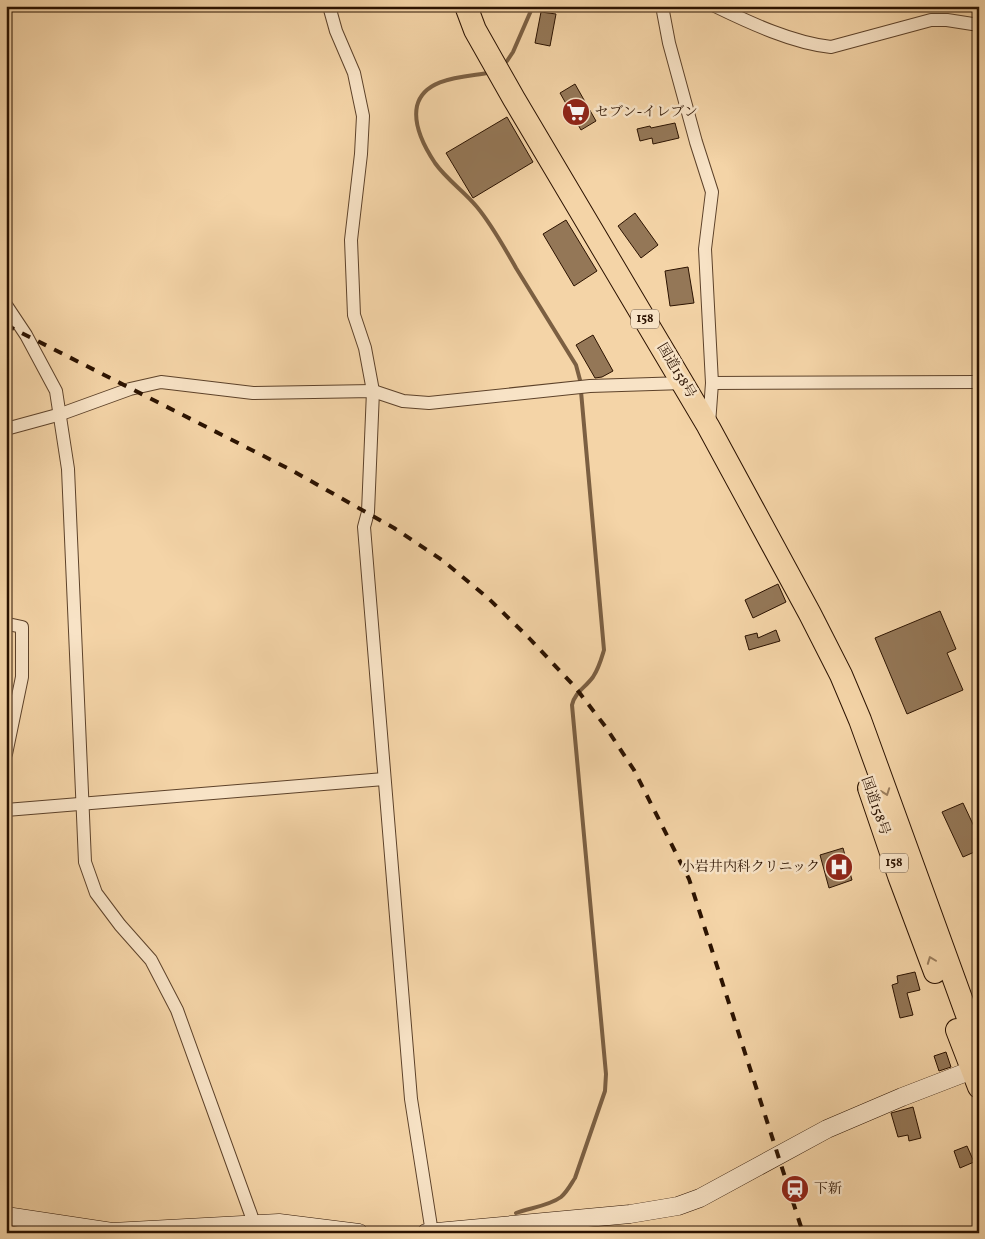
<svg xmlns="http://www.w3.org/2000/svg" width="985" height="1239" font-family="Vollkorn,'Noto Serif JP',serif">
	<rect width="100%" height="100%" fill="#f4d4a7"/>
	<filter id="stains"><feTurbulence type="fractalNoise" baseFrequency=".004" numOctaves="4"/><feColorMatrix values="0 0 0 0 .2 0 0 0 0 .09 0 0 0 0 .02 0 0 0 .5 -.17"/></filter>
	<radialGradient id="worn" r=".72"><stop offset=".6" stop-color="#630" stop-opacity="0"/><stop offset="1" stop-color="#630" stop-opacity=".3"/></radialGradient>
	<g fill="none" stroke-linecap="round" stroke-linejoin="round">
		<g stroke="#7b5f42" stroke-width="4">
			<polyline points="507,61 513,52 533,6"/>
			<path d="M488 73C465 77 424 77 417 106 413 125 425 148 435 163 447 180 464 191 477 207 492 225 504 247 516 268 536 300 556 333 576 365L580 380 604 650C601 660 599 668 593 677 585 688 575 692 572 705L606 1074 605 1091 575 1178C571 1184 567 1192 561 1197 549 1206 529 1208 516 1213"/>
		</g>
	</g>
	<g fill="#947757" stroke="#2b1200">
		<polygon points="541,12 556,14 550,46 535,43"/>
		<polygon points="575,84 596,121 581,130 560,93"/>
		<polygon points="507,117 533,162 473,198 446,153"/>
		<polygon points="675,123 679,138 653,144 652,138 640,141 637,129 650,126 651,128"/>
		<polygon points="635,213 658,245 641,258 618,226"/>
		<polygon points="566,220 597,271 574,286 543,234"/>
		<polygon points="688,267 694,303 670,306 665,271"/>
		<polygon points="593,335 613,371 602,377 595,378 576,345"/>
		<polygon points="778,584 786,602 753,618 745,600"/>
		<polygon points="940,611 956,649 947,653 963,690 907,714 875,638"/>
		<polygon points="776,630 780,641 749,650 745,636 757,633 758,638"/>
		<polygon points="963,803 979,837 979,850 963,857 942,812"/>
		<polygon points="843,848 852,880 829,888 820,855"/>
		<polygon points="915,972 920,990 907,993 913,1015 900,1018 892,985 898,983 897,976"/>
		<polygon points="946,1052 951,1067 939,1071 934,1056"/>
		<polygon points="913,1107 921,1138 909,1141 908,1135 898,1137 891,1113"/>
		<polygon points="967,1146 974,1162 960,1168 954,1151"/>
	</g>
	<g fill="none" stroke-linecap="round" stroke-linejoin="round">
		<defs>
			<g id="street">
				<polyline points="329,6 336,31 354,73 363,116 361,154 351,240 354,315 365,348 373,391 368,512 364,527 411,1099 432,1233"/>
				<polyline points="662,6 669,43 696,142 712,192 705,249 712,383 709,424"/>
				<path d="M715 6C750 23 793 43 831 47L931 20H947L979 25"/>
				<polyline points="6,305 26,335 56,391 68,469 85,862 96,893 120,925 151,960 177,1010 254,1223 253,1231"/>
				<polyline points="712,383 979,382"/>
				<polyline points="6,429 61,414 130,389 161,382 253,393 373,391 403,401 429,403 590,386 684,383"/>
				<polyline points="6,622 8,624 22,627 22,677 6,754"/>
				<polyline points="6,810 384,779"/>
			</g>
			<g id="secondary">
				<polyline points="6,1216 112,1232 279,1223 359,1233"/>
				<polyline points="426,1233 630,1214 678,1206 700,1198 827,1129 902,1097 972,1070 979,1065"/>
			</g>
			<g id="highway">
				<polyline points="466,6 475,30 514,99 708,426 810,614 841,675 860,720 979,1048"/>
				<polyline points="869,788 899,876 935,972"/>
				<polyline points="957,1030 979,1087"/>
			</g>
		</defs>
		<use href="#street" stroke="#5d422a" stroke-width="14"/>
		<use href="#secondary" stroke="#2b1200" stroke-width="19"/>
		<use href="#highway" stroke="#2b1200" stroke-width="24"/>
		<use href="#street" stroke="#f8e3c6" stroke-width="12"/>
		<use href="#secondary" stroke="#f8e3c6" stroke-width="18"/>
		<use href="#highway" stroke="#f4d4a7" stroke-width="22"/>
		<polyline stroke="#2b1200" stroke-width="4" stroke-dasharray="9 9" stroke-linecap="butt" points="6,325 293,471 394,528 442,560 488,598 529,638 575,687 605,726 634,770 689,879 803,1233"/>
	</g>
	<defs><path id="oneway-chevron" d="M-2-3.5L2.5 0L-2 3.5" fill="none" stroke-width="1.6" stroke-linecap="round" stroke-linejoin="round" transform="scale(1.25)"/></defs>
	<g stroke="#9a7d5c">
		<use href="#oneway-chevron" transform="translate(886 792) rotate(70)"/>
		<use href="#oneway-chevron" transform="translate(931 960) rotate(-111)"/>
	</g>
	<defs>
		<symbol id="supermarket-disc" viewBox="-11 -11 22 22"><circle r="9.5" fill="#8f2418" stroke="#f8e3c6"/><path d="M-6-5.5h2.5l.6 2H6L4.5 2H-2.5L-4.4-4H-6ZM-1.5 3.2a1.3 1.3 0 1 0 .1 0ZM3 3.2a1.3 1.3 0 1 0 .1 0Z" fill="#fff"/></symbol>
		<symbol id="hospital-disc" viewBox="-11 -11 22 22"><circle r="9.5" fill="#8f2418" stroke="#f8e3c6"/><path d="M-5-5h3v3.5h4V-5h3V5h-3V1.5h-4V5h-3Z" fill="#fff"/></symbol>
		<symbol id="station-disc" viewBox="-11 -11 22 22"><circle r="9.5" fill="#8f2418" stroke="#f8e3c6"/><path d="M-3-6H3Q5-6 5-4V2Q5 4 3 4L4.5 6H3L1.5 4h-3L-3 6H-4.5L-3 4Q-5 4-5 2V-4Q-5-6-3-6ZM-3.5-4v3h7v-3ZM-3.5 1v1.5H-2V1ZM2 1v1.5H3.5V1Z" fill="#fff"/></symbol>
	</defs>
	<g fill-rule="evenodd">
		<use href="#supermarket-disc" x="560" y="96" width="32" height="32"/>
		<use href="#hospital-disc" x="823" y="851" width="32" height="32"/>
		<use href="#station-disc" x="779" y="1173" width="32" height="32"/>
	</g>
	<g text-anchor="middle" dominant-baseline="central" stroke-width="5" stroke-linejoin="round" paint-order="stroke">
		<g fill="#f8e3c6" stroke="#68513b" stroke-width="1">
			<rect x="631" y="309.5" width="28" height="19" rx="4"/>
			<rect x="880" y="853.5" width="28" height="19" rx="4"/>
		</g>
		<g font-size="12" font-weight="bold" fill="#2b1200">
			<text x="645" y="319">158</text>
			<text x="894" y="863">158</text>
		</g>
		<g font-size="14" fill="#2b1200" stroke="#f8e3c6" text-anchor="start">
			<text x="595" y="112">セブン-イレブン</text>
			<text x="820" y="867" text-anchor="end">小岩井内科クリニック</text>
			<text x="814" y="1189">下新</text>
		</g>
		<g font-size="14" fill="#2b1200" stroke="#f8e3c6">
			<text transform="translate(676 371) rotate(59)">国道158号</text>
			<text transform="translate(875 806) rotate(71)">国道158号</text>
		</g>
	</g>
	<rect width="985" height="1239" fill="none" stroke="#f4d4a7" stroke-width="25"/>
	<rect x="8" y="8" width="970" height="1224" fill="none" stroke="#2b1200" stroke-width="2.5"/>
	<rect x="12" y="12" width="960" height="1214" fill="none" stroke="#2b1200"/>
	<rect width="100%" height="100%" filter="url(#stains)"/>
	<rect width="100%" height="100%" fill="url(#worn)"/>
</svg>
